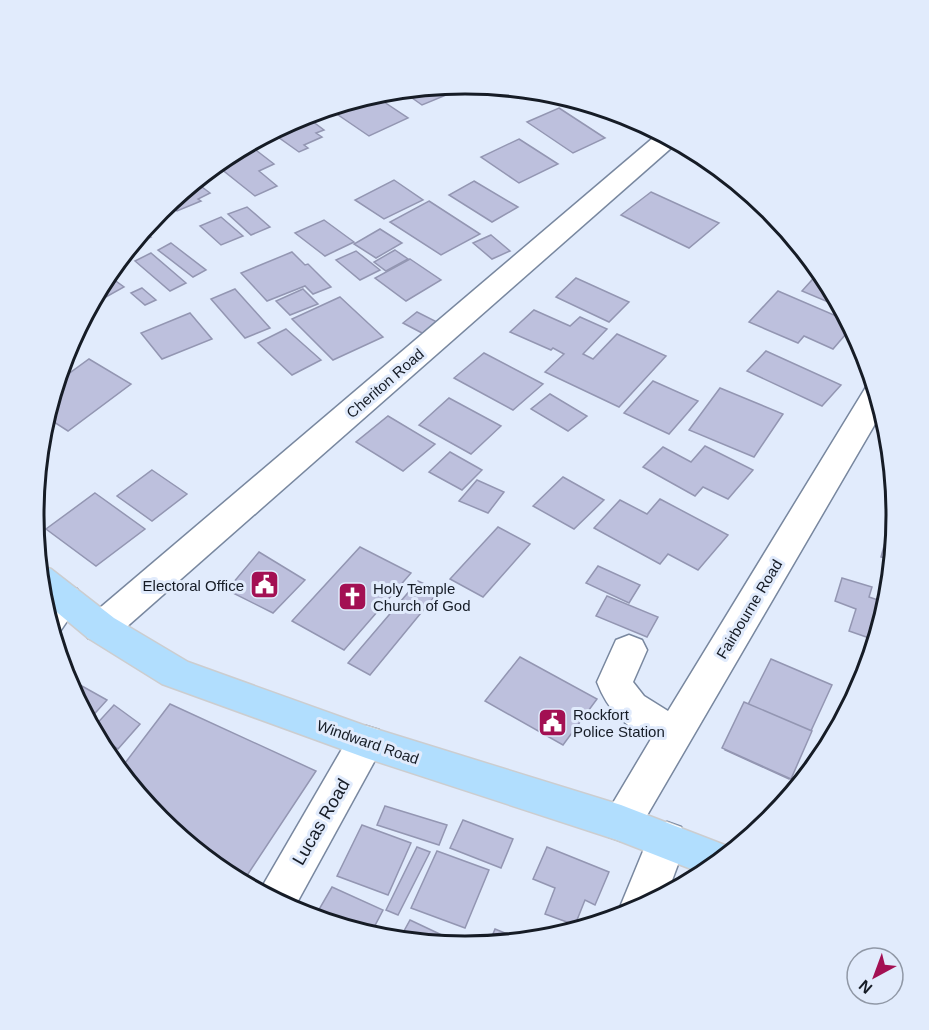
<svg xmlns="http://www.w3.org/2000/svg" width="929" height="1030" font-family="Arial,sans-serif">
	<rect width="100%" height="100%" fill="#e1ebfc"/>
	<g fill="#bdc0dd" stroke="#9396b2" stroke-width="1.5">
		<polygon points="454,85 461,89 422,105 401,90"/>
		<polygon points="372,94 408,118 369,136 328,108"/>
		<polygon points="593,105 626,115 616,120"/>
		<polygon points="559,108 605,138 573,153 527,122"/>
		<polygon points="304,115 324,130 316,133 322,137 304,145 308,148 299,152 271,132"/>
		<polygon points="519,139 558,164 519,183 481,157"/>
		<polygon points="248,144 274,164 259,171 277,186 255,196 215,164"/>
		<polygon points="394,180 423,200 384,219 355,200"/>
		<polygon points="194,181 210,193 198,199 201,201 177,211 167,204"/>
		<polygon points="474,181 518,207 492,222 449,195"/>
		<polygon points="651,192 719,223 689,248 621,215"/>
		<polygon points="429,201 480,234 441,255 390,222"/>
		<polygon points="162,207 169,213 149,222 160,210"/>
		<polygon points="247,207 270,227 251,235 228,214"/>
		<polygon points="221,217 243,236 221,245 200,226"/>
		<polygon points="324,220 354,242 325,256 295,233"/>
		<polygon points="380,229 402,243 376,258 354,244"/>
		<polygon points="143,230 151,237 136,244 133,242"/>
		<polygon points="491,235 510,251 492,259 473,243"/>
		<polygon points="171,243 206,270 193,277 158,250"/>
		<polygon points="395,250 408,259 386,271 374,262"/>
		<polygon points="356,251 380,270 360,280 336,260"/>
		<polygon points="292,252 305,265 308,264 331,287 313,294 305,286 267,301 241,273"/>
		<polygon points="151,253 186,283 170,291 135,261"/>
		<polygon points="410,259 441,280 406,301 375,278"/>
		<polygon points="820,271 823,276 840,307 802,291"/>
		<polygon points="106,274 124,287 95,303 92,301"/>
		<polygon points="576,278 629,302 609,322 556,297"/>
		<polygon points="142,288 156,300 145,305 131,293"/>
		<polygon points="235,289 270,328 245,338 211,299"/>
		<polygon points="303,289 318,304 290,315 276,301"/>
		<polygon points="778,291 848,321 851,328 833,349 804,336 798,343 749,322"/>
		<polygon points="340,297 383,337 333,360 292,319"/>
		<polygon points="534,310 570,326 580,317 607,329 583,354 593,359 617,334 666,356 619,407 545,372 564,354 553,348 551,350 510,332"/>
		<polygon points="417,312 439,323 424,334 403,323"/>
		<polygon points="190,313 212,339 162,359 141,333"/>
		<polygon points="286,329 321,360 292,375 258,343"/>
		<polygon points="766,351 841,385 822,406 747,371"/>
		<polygon points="484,353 543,384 513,410 454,378"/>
		<polygon points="89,359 131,384 68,431 46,417 56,383"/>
		<polygon points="653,381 698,401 669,434 624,413"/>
		<polygon points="720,388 783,414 754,457 689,430"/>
		<polygon points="550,394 587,416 568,431 531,409"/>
		<polygon points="449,398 501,426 471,454 419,425"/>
		<polygon points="388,416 435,444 403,471 356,442"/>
		<polygon points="705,446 753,470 728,499 703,487 695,496 643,467 663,447 691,462"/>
		<polygon points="450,452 482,470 462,490 429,472"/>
		<polygon points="152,470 187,494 152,521 117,496"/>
		<polygon points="563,477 604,500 574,529 533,506"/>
		<polygon points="477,480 504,492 488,513 459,501"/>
		<polygon points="95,493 145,529 96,566 46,529"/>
		<polygon points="660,499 728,535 698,570 668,554 660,564 594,528 620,500 647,514"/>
		<polygon points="890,524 895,526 892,560 881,557"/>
		<polygon points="498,527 530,544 483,597 450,579"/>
		<polygon points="360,547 411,573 344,650 292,621"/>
		<polygon points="259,552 305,580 273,613 227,590"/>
		<polygon points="598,566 640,585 629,603 586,583"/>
		<polygon points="842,578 872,587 869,597 887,603 875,640 849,631 856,609 835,601"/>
		<polygon points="418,581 439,591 370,675 348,663"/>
		<polygon points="607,596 658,617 647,637 596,616"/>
		<polygon points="865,645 873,647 866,671 859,669"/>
		<polygon points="520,657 597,699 563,745 485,701"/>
		<polygon points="771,659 832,685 789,779 725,750"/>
		<polygon points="64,676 107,700 88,721 66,680"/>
		<polygon points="744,702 812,731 791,779 722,748"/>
		<polygon points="170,704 316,771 242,883 224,874 159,820 119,771"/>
		<polygon points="114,705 140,724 118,749 95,734 92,729"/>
		<polygon points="385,806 447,825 439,845 377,825"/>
		<polygon points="463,820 513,839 501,868 450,848"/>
		<polygon points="362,825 411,843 388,895 337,876"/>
		<polygon points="417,847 430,852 398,915 386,910"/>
		<polygon points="547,847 609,872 595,905 585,900 575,925 545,914 555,888 533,879"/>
		<polygon points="437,851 489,870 465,928 411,908"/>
		<polygon points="332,887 383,910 370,935 314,918"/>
		<polygon points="410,920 463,945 390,939 392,936 399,940"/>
		<polygon points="495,929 525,941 489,944"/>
	</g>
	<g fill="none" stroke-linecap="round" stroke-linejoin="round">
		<defs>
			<g id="minor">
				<polygon points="660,132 678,142 114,638 101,642 88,638 83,628 88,618"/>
				<path d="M874 385 882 412 635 836 621 841 607 836 601 823 651 739C624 725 608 711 597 682L616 640 629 635 642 640 647 650 633 682 644 696 668 711 866 387Z"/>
				<polygon points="65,585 77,589 82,599 61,630 52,633 42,602 53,589"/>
				<polygon points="366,726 379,730 385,742 293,910 259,892 353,730"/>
				<polygon points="667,822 681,827 687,840 667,894 624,915 620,907 653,827"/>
			</g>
			<polygon id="major" points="38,565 51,569 114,618 188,662 366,726 621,805 735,849 704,874 617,840 366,758 162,684 88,638 41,599"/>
		</defs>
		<use href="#minor" stroke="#78879f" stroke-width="3"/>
		<use href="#major" stroke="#cccdcf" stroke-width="3"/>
		<use href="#minor" fill="#fff" fill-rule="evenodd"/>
		<use href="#major" fill="#b1defe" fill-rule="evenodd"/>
	</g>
	<defs>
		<symbol id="civic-square" viewBox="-11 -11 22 22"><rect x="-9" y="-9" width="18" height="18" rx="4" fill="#a31053" stroke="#e1ebfc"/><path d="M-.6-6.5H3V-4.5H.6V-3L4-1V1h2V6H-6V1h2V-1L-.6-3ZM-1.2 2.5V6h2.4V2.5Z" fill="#fff"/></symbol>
		<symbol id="church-square" viewBox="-11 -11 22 22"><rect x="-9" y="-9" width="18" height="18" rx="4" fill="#a31053" stroke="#e1ebfc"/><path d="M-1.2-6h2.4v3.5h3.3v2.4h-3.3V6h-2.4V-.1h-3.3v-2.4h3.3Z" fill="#fff"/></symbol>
	</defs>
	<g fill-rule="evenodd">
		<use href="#civic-square" x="248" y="568" width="33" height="33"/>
		<use href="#church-square" x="336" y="580" width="33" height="33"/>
		<use href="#civic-square" x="536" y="706" width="33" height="33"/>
	</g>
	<g text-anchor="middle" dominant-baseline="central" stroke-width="6" stroke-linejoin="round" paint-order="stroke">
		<g font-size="15" fill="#161c26" stroke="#e1ebfc">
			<text transform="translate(385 383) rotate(-41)">Cheriton Road</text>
			<text transform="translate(749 609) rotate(-59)">Fairbourne Road</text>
			<text transform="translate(368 742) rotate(19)">Windward Road</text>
		</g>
		<g font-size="15" fill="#161c26" stroke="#e1ebfc" text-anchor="start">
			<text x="244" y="585" text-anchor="end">Electoral Office</text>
			<text x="373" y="588">Holy Temple<tspan x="373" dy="17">Church of God</tspan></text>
			<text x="573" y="714">Rockfort<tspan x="573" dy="17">Police Station</tspan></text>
		</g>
		<g font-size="18" fill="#161c26" stroke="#e1ebfc">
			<text transform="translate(321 822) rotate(-60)">Lucas Road</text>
		</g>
	</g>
	<path d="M0 0H929V1030H0ZM44 515a421 421 0 1 1 842 0a421 421 0 1 1-842 0Z" fill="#e1ebfc" fill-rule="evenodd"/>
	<path fill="none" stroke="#161c26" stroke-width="3" d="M44 515a421 421 0 1 1 842 0a421 421 0 1 1-842 0Z"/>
	<g transform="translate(875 976) rotate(221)"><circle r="28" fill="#e1ebfc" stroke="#9098a6" stroke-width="1.5"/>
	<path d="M0-4.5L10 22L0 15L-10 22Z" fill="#a31053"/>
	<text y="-9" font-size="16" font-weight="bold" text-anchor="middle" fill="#161c26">N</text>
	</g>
</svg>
